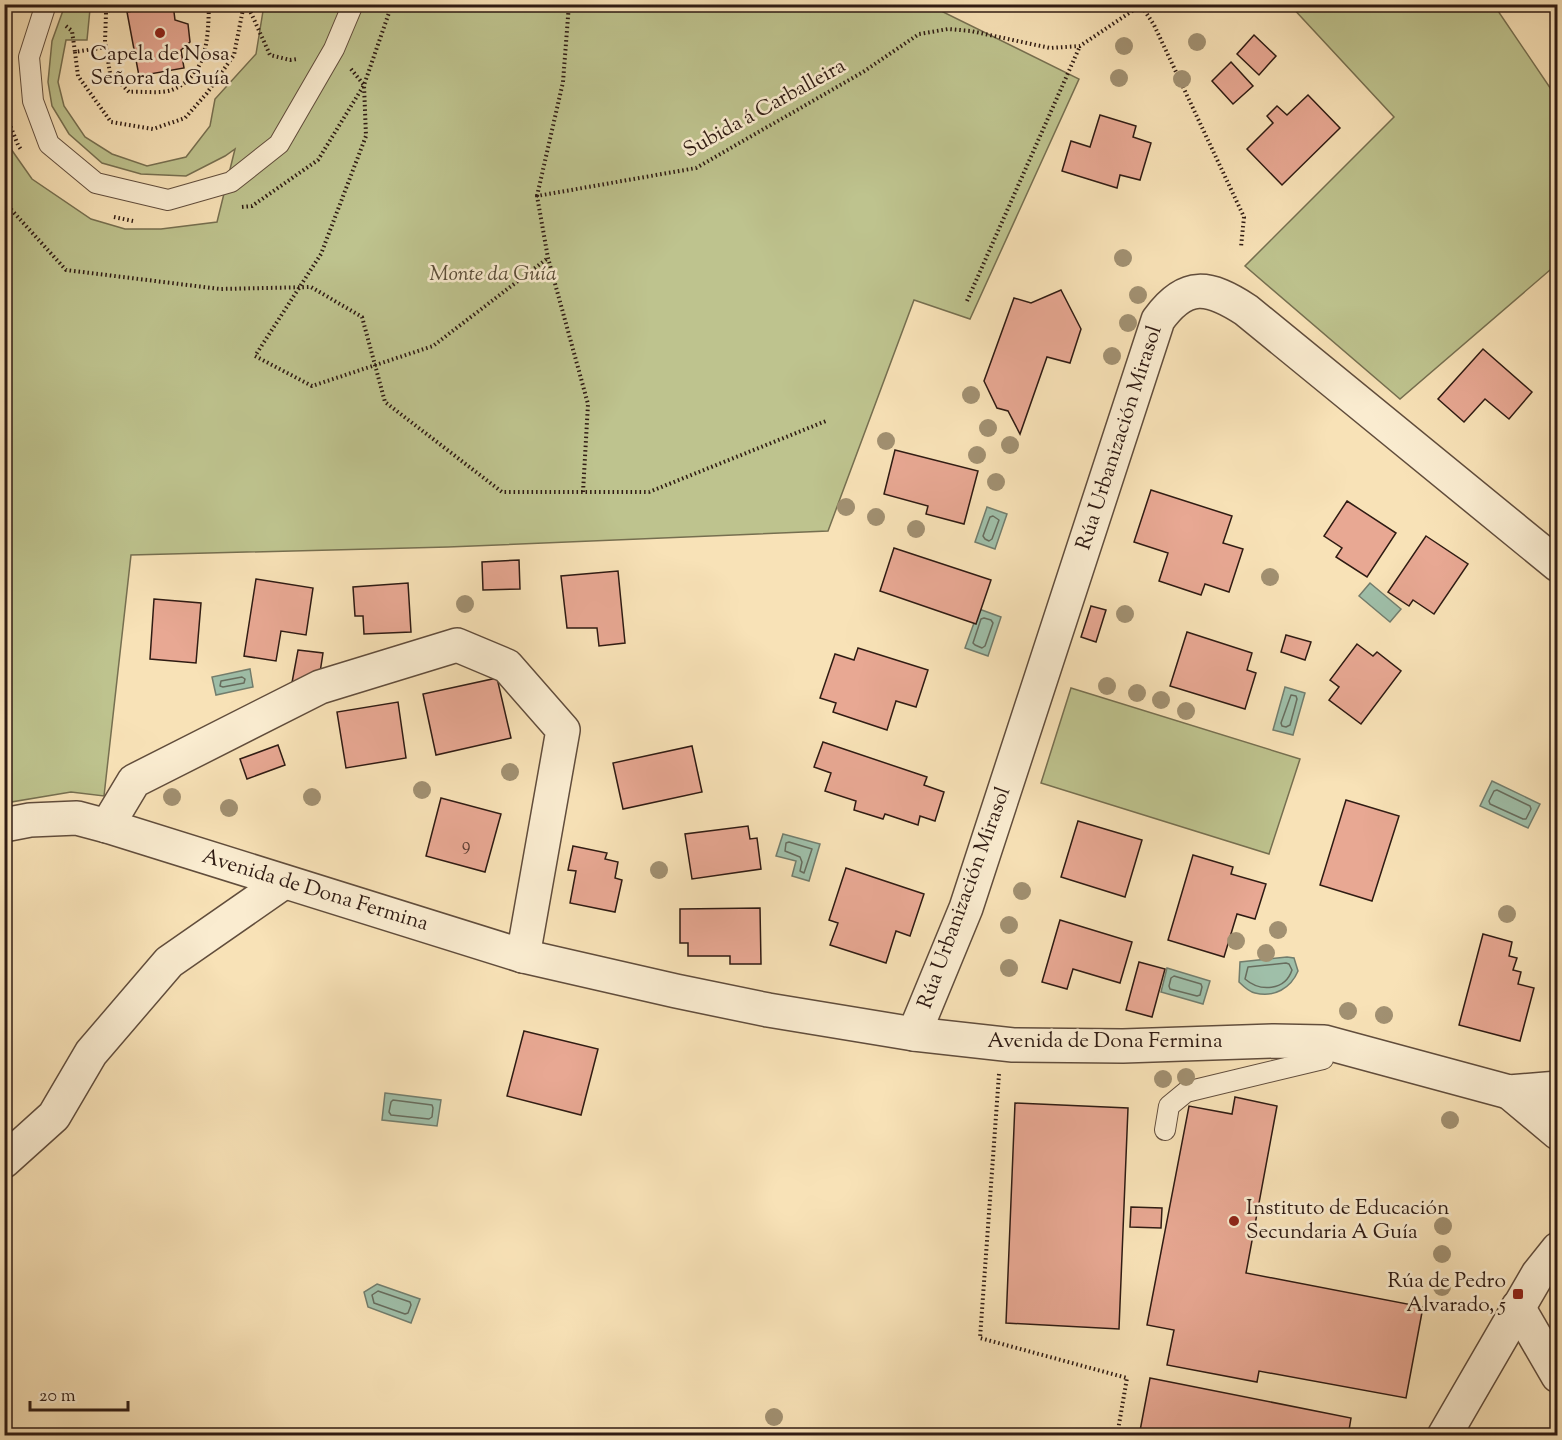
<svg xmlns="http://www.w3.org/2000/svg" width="1562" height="1440" font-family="'Sorts Mill Goudy',serif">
	<rect width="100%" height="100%" fill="#f8e2b7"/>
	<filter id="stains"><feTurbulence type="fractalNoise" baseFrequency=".00333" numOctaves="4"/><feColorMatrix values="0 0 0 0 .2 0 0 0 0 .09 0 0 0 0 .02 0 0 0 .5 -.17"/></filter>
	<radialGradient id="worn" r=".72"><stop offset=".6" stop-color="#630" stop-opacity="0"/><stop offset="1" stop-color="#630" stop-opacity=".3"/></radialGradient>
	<g fill="#bec38e" stroke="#766f50" stroke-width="1.5">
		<polygon points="65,5 93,5 90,9 87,40 66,40 58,82 64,106 85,137 112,154 147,166 186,157 210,126 215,99 256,54 264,5 945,5 941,11 1079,79 970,319 914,300 828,531 448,547 131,555 104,796 71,792 5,803 4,134 11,149 32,179 91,219 125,229 161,229 217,222 235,149 225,156 186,176 141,174 102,163 69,134 52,106 48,82 52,41"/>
		<polygon points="1290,5 1494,5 1557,98 1557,264 1400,399 1245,266 1394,117"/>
		<polygon points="1071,688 1300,759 1269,854 1041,783"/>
	</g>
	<g fill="#9fbfa9" stroke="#727d6d" stroke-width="1.5">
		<polygon points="987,507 1007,514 995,549 975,542"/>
		<polygon points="1370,583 1401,609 1390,622 1359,596"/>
		<polygon points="979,609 1001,617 988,656 965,648"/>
		<polygon points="250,669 253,687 216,695 212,677"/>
		<polygon points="1285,687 1305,693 1293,735 1273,730"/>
		<polygon points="1492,781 1540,804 1528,828 1480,806"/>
		<polygon points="783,834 820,844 809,881 792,876 796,861 776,856"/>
		<path d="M1287 957 1294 958 1298 971C1291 988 1274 998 1255 993 1249 992 1243 986 1239 982L1240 962Z"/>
		<polygon points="1167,968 1210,981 1203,1004 1161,992"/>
		<polygon points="385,1093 441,1100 437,1126 382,1120"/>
		<polygon points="377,1284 420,1299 411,1323 368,1307 364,1292"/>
	</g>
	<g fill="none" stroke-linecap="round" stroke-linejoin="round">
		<g stroke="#676d5e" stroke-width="1.5">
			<polygon points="993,516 999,520 992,539 989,541 985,539 983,536 990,517"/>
			<polygon points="984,618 991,620 993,623 985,646 982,648 975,645 973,643 981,619"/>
			<polygon points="242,677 245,679 244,683 223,687 220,686 221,681"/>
			<polygon points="1291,695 1296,696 1297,699 1290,725 1286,727 1282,726 1281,723"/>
			<polygon points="1497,790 1530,806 1531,809 1526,819 1523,819 1490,804 1489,801 1494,791"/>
			<polygon points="789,842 812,849 804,873 800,871 802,862 800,857 785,851 786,843"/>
			<path d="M1286 963 1289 964 1292 970C1285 991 1260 992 1245 979L1248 967Z"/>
			<polygon points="1174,976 1201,984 1202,987 1200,995 1197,996 1170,989 1169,986 1171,978"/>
			<polygon points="393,1100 432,1105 433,1108 432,1117 429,1119 391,1115 389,1112 391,1102"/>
			<polygon points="378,1291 410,1302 411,1305 408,1313 405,1314 374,1303 372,1295"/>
		</g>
	</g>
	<g fill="#e8a893" stroke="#2f1b13" stroke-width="1.5">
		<polygon points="173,4 175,20 188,24 190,42 181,50 184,68 139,76 127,12"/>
		<polygon points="1254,35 1276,56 1259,75 1237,54"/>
		<polygon points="1231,62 1253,86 1233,104 1212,81"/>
		<polygon points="1308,95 1340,128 1282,185 1247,149 1273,123 1267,116 1277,106 1287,115"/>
		<polygon points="1100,115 1136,126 1133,137 1151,143 1140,180 1120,175 1117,188 1062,171 1071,141 1090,147"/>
		<polygon points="1061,290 1081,329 1070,363 1047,357 1020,434 1008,411 997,408 984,381 1014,298 1031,303"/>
		<polygon points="1483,349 1532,392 1509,419 1485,399 1464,422 1438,399"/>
		<polygon points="895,450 978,471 964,524 926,514 928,506 884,494"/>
		<polygon points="1151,490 1232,516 1223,543 1243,549 1229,592 1205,584 1201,595 1159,581 1168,553 1134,542"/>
		<polygon points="1347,501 1396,533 1367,577 1336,557 1342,548 1324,536"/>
		<polygon points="1426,536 1468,564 1434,614 1413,600 1409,606 1388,592"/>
		<polygon points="894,548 991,580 976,624 880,591"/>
		<polygon points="519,560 520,589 483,590 482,562"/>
		<polygon points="618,571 625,643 599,646 597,628 567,628 561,576"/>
		<polygon points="256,579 313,588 306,635 281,631 276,661 244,656"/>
		<polygon points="408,583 411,632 364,634 363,616 355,616 353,587"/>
		<polygon points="154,599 201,603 196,663 150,659"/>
		<polygon points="1091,606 1106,610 1096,642 1081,637"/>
		<polygon points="1187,632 1252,653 1247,670 1256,673 1245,709 1170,686"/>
		<polygon points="1286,635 1311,642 1305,660 1281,652"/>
		<polygon points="1357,644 1373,656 1377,652 1401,671 1361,724 1329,700 1339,687 1330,680"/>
		<polygon points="858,648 928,670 916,707 896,701 887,730 833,712 836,703 820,698 835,654 854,660"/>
		<polygon points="298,650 323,653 319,679 291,688"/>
		<polygon points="497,678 511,738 436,755 423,694"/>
		<polygon points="398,702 406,758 346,768 337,712"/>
		<polygon points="823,742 927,777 924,785 944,792 935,821 920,816 918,825 885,814 883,819 854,810 856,801 825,791 831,773 814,767"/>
		<polygon points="278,745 285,765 247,779 240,759"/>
		<polygon points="692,746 702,792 623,809 613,763"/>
		<polygon points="441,798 501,814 485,872 426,856"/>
		<polygon points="1346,800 1399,816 1372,901 1320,885"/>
		<polygon points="1078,821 1142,840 1125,897 1061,877"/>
		<polygon points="748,826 750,839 757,838 761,869 692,879 685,834"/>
		<polygon points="573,846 607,853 605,859 618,862 615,878 622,880 615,912 570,903 576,871 568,870"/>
		<polygon points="1193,855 1233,867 1231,874 1266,884 1255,919 1237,914 1224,957 1168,940"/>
		<polygon points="846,868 924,894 910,936 896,931 886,963 830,945 838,923 829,920"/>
		<polygon points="760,908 761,964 730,964 730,956 688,956 688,943 680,943 680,909"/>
		<polygon points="1060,920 1132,942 1120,983 1073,969 1067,989 1042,982"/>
		<polygon points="1483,934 1512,942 1509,956 1517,958 1513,970 1521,972 1518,984 1534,988 1520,1041 1459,1025"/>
		<polygon points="1139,962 1165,969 1152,1017 1126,1010"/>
		<polygon points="524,1031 598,1049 581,1115 507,1096"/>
		<polygon points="1235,1097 1277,1106 1246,1273 1423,1307 1406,1398 1259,1371 1257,1382 1167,1365 1174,1330 1147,1325 1189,1106 1232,1114"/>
		<polygon points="1015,1103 1128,1108 1119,1329 1006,1323"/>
		<polygon points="1131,1207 1162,1208 1161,1228 1130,1227"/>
		<polygon points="1150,1378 1351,1418 1348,1436 1139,1436"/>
	</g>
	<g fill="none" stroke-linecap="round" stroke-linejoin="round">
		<defs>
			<g id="service">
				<polyline points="46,4 29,57 33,101 49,144 96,183 168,200 231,182 279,144 334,49 353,4"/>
				<polyline points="1165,1130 1169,1106 1186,1092 1323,1059 1324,1042"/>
			</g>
			<g id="minor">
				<polyline points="4,825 30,820 77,818 107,826 523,956 676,991 768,1010 914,1034 1013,1045 1123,1046 1274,1041 1324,1042 1509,1092 1558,1088"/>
				<polyline points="107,826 134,781 320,687 457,645 507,666 563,730 523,956"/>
				<path d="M914 1034 966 908 1158 320C1186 281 1209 286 1246 310L1558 565"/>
				<polyline points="1509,1092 1558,1133"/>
				<polyline points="4,1161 54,1116 91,1053 169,962 284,882"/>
				<polyline points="1518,1307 1558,1376"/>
				<polyline points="1444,1436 1538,1274 1558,1249"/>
			</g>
		</defs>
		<use href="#service" stroke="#614d3c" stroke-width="22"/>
		<use href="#minor" stroke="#614d3c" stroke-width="36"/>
		<g stroke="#2f1b13" stroke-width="4" stroke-dasharray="1.5 3" stroke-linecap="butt">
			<path d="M116 4 106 13 105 42 110 73 129 92C141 91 160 94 172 90 208 75 208 38 209 4"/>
			<polyline points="165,4 165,5"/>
			<polyline points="247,4 270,55 290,60 297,59"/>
			<polyline points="66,26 72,31 75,52"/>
			<polyline points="106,47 75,52 78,76 111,122 153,129 185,118 207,93 234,55 244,4"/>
			<polyline points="351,69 364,85 366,136 321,254 255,356 312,386 433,346 548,258"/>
			<polyline points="4,110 18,145 22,151"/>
			<polyline points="537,196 563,82 569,4"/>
			<polyline points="4,198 7,205 66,270 220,289 311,287 362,317 385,402 502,492 649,492 826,421"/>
			<polyline points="242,207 252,206 318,160 364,85 392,4"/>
			<polyline points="114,217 133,221"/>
			<polyline points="967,301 1080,46"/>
			<polyline points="583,492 588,404 548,258 537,196 696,168 863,72 919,34 948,29 971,31 1050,48 1080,46 1141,5 1154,25 1244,217 1241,247"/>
			<polyline points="999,1074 980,1338 1127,1378 1117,1436"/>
		</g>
		<use href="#service" stroke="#faecd0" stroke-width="20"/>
		<use href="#minor" stroke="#faecd0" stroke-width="33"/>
	</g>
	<g fill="#a19071">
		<circle cx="1197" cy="42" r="9"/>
		<circle cx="1124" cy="46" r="9"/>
		<circle cx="1119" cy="78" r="9"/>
		<circle cx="1182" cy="79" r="9"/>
		<circle cx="1123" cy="258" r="9"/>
		<circle cx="1138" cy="295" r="9"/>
		<circle cx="1128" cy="323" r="9"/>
		<circle cx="1112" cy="356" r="9"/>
		<circle cx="971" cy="395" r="9"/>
		<circle cx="988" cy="428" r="9"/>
		<circle cx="886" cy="441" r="9"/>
		<circle cx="1010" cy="445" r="9"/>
		<circle cx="977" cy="455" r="9"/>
		<circle cx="996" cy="482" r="9"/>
		<circle cx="846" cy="507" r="9"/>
		<circle cx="876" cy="517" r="9"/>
		<circle cx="916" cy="529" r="9"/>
		<circle cx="1270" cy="577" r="9"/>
		<circle cx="465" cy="604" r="9"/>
		<circle cx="1125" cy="614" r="9"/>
		<circle cx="1107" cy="686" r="9"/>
		<circle cx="1137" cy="693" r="9"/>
		<circle cx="1161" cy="700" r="9"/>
		<circle cx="1186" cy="711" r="9"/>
		<circle cx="510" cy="772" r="9"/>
		<circle cx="422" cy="790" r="9"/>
		<circle cx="172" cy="797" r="9"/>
		<circle cx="312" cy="797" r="9"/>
		<circle cx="229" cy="808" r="9"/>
		<circle cx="659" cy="870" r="9"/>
		<circle cx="1022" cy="891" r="9"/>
		<circle cx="1507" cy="914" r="9"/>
		<circle cx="1009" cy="925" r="9"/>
		<circle cx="1278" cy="930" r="9"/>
		<circle cx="1236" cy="941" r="9"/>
		<circle cx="1266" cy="953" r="9"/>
		<circle cx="1009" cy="968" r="9"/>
		<circle cx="1348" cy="1011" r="9"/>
		<circle cx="1384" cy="1015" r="9"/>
		<circle cx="1186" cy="1077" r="9"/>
		<circle cx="1163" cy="1079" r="9"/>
		<circle cx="1450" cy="1120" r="9"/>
		<circle cx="1443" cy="1226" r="9"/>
		<circle cx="1442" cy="1254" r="9"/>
		<circle cx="1442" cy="1287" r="9"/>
		<circle cx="774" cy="1417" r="9"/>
	</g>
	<g fill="#8f2418" stroke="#faecd0" stroke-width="2">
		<circle cx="160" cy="33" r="6"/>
		<circle cx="1234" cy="1221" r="6"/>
		<rect x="1512" y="1288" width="12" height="12" rx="3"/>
	</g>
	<g text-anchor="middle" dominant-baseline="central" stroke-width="5" stroke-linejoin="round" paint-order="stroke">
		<g font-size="18" fill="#5d3e33">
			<text x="466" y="846">9</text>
		</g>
		<g font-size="21" fill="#2f1b13" stroke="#faecd0">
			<text x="160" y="55">Capela de Nosa<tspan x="160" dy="24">Señora da Guía</tspan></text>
			<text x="1246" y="1209" text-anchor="start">Instituto de Educación<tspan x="1246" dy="24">Secundaria A Guía</tspan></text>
			<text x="1506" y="1282" text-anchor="end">Rúa de Pedro<tspan x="1506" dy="24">Alvarado, 5</tspan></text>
		</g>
		<g font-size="21" fill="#2f1b13" stroke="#faecd0">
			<text transform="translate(765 109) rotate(-29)">Subida á Carballeira</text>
			<text transform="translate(1120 438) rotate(-72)">Rúa Urbanización Mirasol</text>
			<text transform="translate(315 891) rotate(17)">Avenida de Dona Fermina</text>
			<text transform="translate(965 898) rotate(-70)">Rúa Urbanización Mirasol</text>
			<text x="1105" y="1042">Avenida de Dona Fermina</text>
		</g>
		<g font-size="21" font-style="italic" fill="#5a4d38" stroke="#faecd0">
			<text x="493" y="275">Monte da Guía</text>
		</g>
	</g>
	<rect width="1562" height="1440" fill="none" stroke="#f8e2b7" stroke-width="24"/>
	<rect x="6" y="6" width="1550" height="1428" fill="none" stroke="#2f1b13" stroke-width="3"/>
	<rect x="12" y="12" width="1538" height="1416" fill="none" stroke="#2f1b13" stroke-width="1.5"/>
	<path d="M30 1401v9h98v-9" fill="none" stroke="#2f1b13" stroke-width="3"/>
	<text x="39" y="1401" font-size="18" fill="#2f1b13" stroke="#faecd0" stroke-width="4.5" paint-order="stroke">20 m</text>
	<rect width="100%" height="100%" filter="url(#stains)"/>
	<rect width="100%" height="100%" fill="url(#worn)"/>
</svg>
